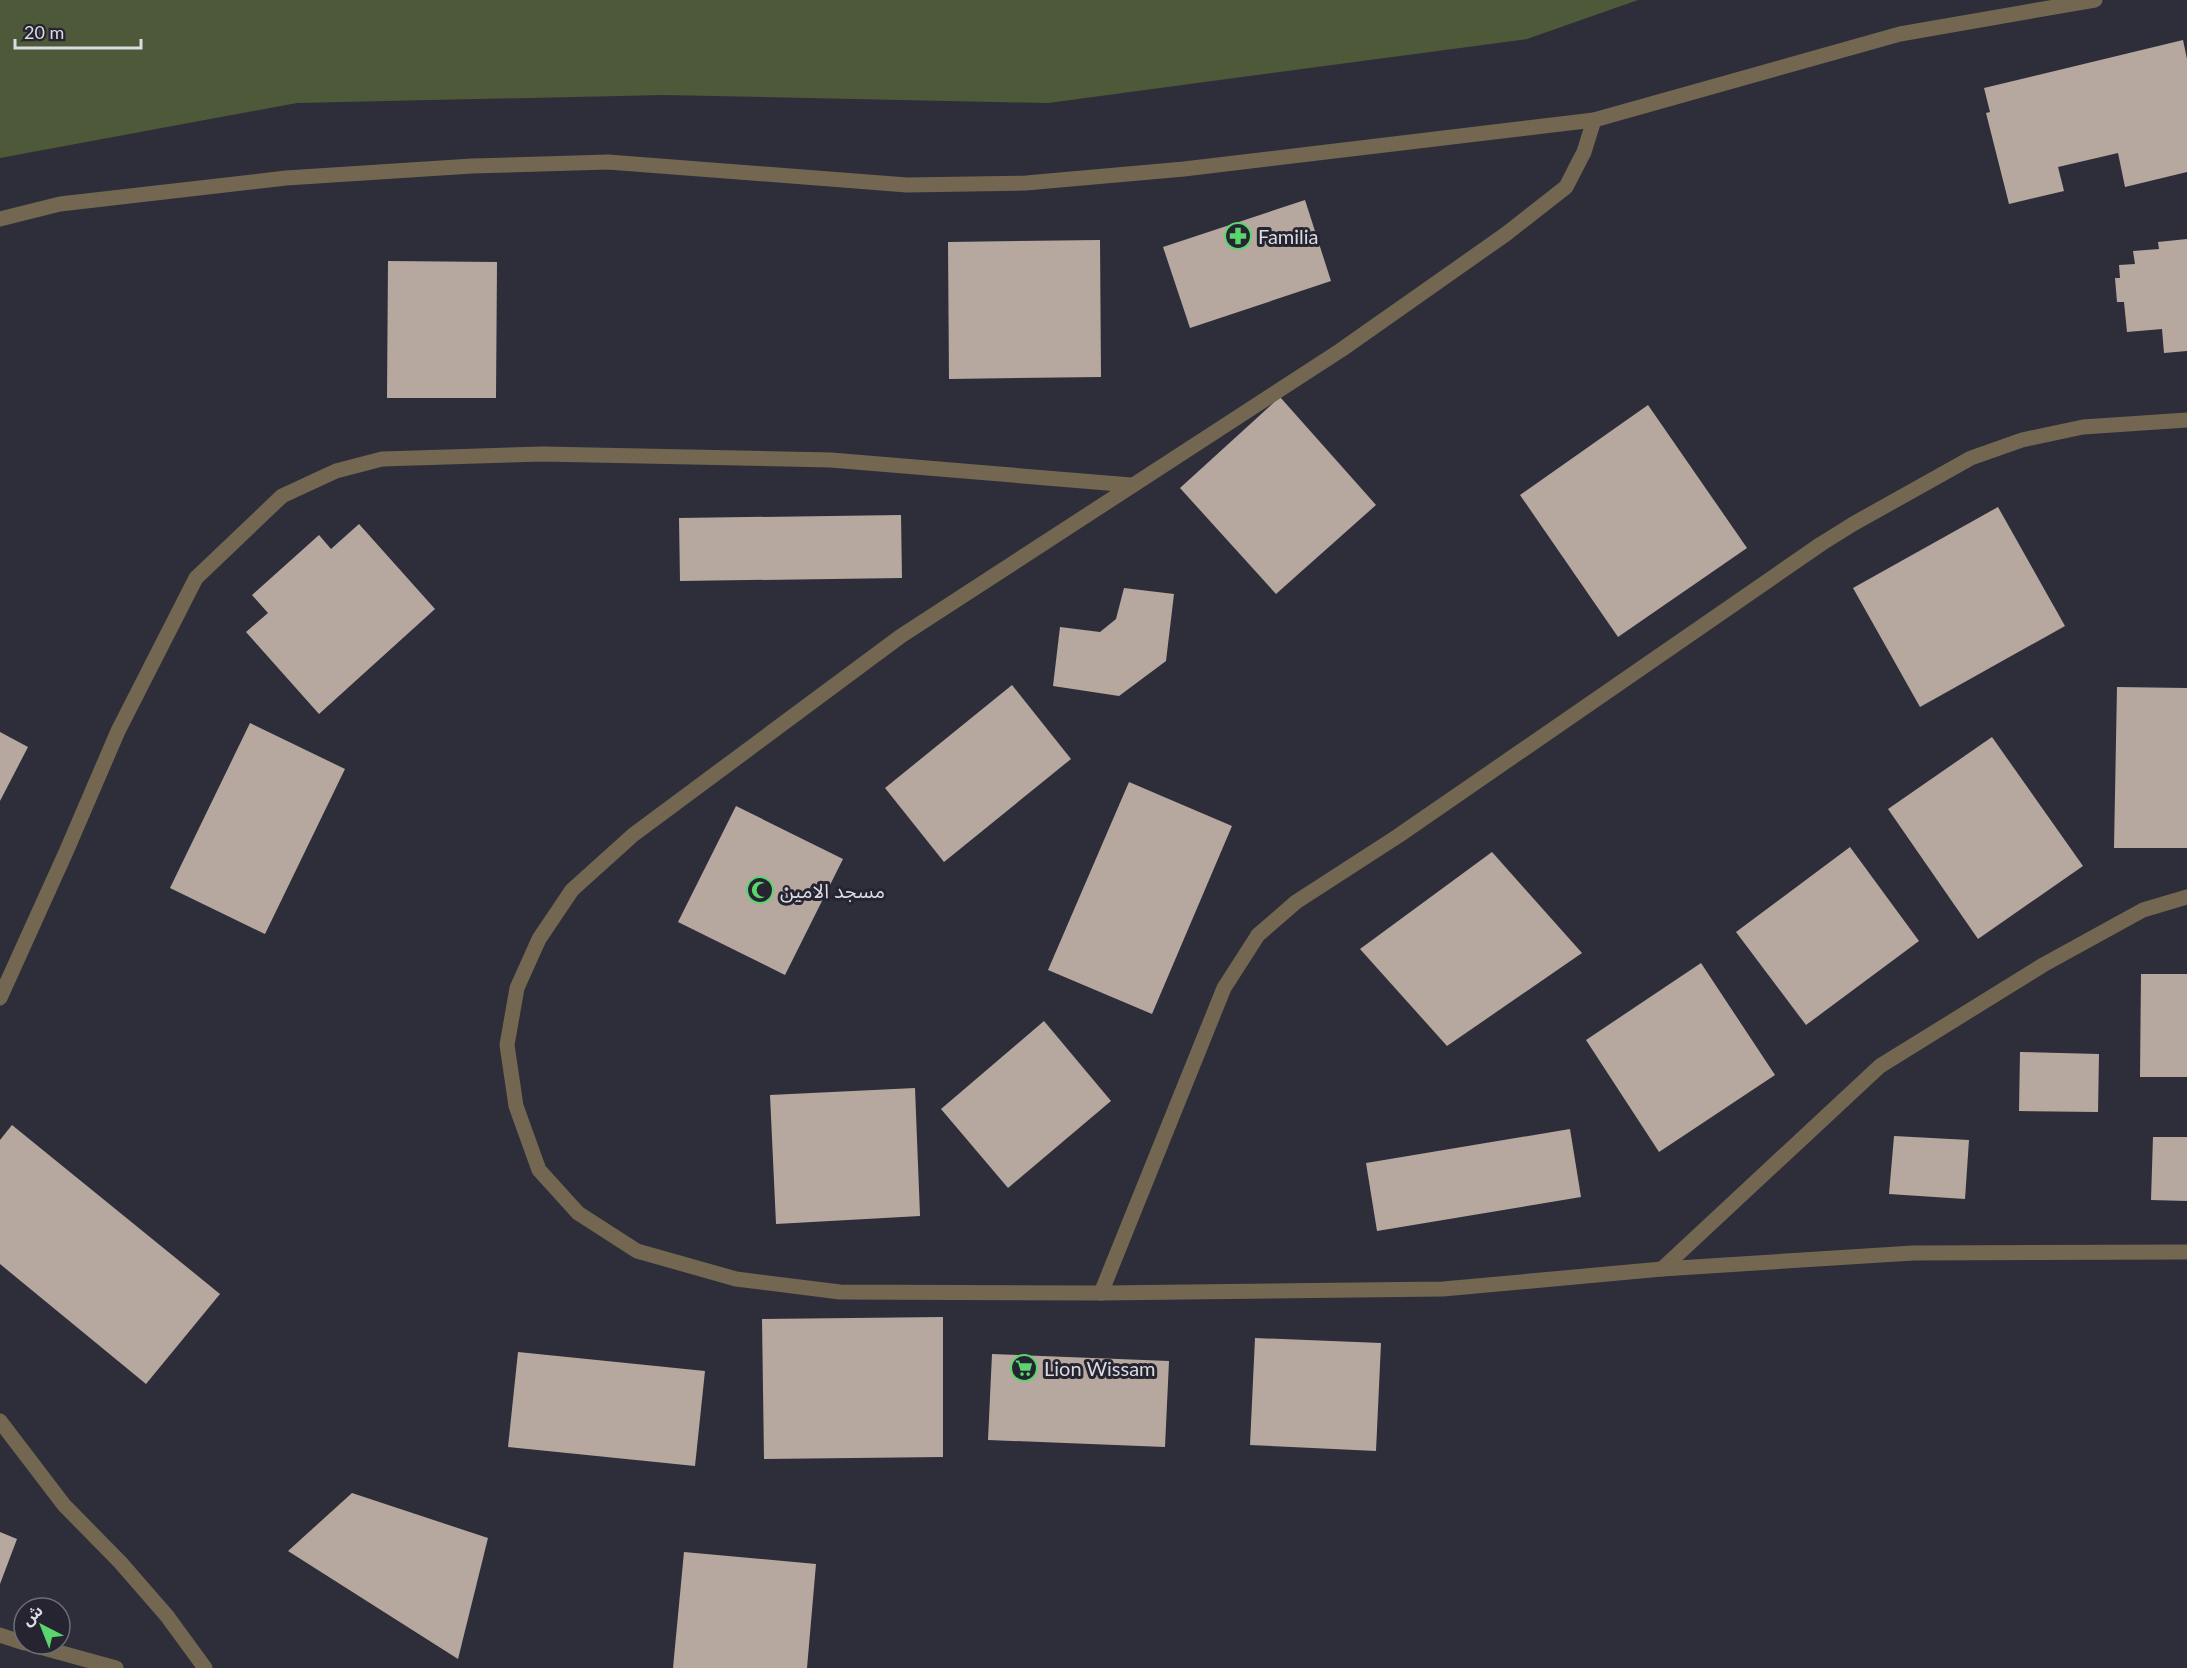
<svg xmlns="http://www.w3.org/2000/svg" width="2187" height="1668" font-family="Lato,'Noto Sans Arabic',sans-serif">
	<rect width="100%" height="100%" fill="#2e2e3a"/>
	<polygon fill="#4d5939" points="0,0 1638,0 1527,39 1048,103 663,95 297,103 0,158"/>
	<g fill="#b7a89f">
		<polygon points="2183,40 2187,59 2187,172 2125,187 2118,153 2058,167 2064,191 2009,204 1986,113 1990,112 1984,88"/>
		<polygon points="1305,200 1331,281 1190,328 1163,247"/>
		<polygon points="2187,239 2187,351 2164,353 2162,329 2127,332 2124,302 2117,302 2115,278 2120,278 2119,265 2135,264 2133,251 2159,249 2158,242"/>
		<polygon points="1100,240 1101,377 949,379 948,242"/>
		<polygon points="388,261 497,262 496,398 387,398"/>
		<polygon points="1280,397 1376,505 1276,594 1180,488"/>
		<polygon points="1648,405 1747,548 1618,637 1520,495"/>
		<polygon points="1998,507 2065,626 1920,707 1853,588"/>
		<polygon points="901,515 902,578 680,581 679,518"/>
		<polygon points="359,524 435,609 319,714 246,632 268,613 252,595 319,535 331,549"/>
		<polygon points="1124,588 1174,594 1166,661 1119,696 1053,686 1060,627 1100,632 1116,619"/>
		<polygon points="1012,685 1071,759 944,862 885,788"/>
		<polygon points="2117,687 2187,688 2187,848 2114,848"/>
		<polygon points="250,723 345,769 265,934 170,888"/>
		<polygon points="0,732 28,747 0,801"/>
		<polygon points="1992,737 2083,866 1978,939 1888,809"/>
		<polygon points="1129,782 1232,826 1152,1014 1048,970"/>
		<polygon points="736,806 843,859 785,975 678,922"/>
		<polygon points="1850,847 1919,941 1806,1025 1736,932"/>
		<polygon points="1492,852 1582,953 1447,1046 1360,949"/>
		<polygon points="1701,963 1775,1075 1659,1152 1586,1040"/>
		<polygon points="2141,974 2187,974 2187,1077 2140,1077"/>
		<polygon points="1044,1021 1111,1101 1008,1188 941,1109"/>
		<polygon points="2020,1052 2099,1054 2098,1112 2019,1111"/>
		<polygon points="915,1088 920,1216 776,1224 770,1095"/>
		<polygon points="12,1125 220,1294 146,1384 0,1264 0,1140"/>
		<polygon points="1570,1129 1581,1197 1377,1231 1366,1163"/>
		<polygon points="1894,1136 1969,1140 1965,1199 1889,1194"/>
		<polygon points="2153,1137 2187,1137 2187,1201 2151,1200"/>
		<polygon points="943,1317 943,1457 764,1459 762,1319"/>
		<polygon points="1255,1338 1381,1343 1376,1451 1250,1445"/>
		<polygon points="518,1352 705,1371 695,1466 508,1447"/>
		<polygon points="992,1354 1169,1361 1165,1447 988,1440"/>
		<polygon points="352,1493 488,1538 458,1659 288,1551"/>
		<polygon points="0,1532 17,1539 0,1584"/>
		<polygon points="684,1552 816,1564 807,1668 673,1668"/>
	</g>
	<g fill="none" stroke-linecap="round" stroke-linejoin="round">
		<g stroke="#736751" stroke-width="15">
			<polyline points="1594,120 1584,152 1566,187 1506,234 1341,350 901,636 633,835 572,890 539,939 517,988 507,1045 516,1106 539,1170 578,1213 637,1251 736,1279 840,1292 1101,1293 1443,1289 1662,1269 1913,1253 2187,1252"/>
			<polyline points="0,998 66,852 118,731 196,578 282,496 336,471 382,459 543,454 831,460 1131,485"/>
			<polyline points="1662,1269 1880,1066 2043,965 2143,910 2187,897"/>
			<polyline points="1101,1293 1224,988 1258,935 1296,902 1398,836 1821,544 1853,524 1971,458 2022,440 2083,427 2187,420"/>
			<polyline points="0,1421 64,1505 120,1562 167,1616 205,1668"/>
			<polyline points="0,1635 24,1643"/>
			<polyline points="29,1644 116,1668"/>
		</g>
		<polyline stroke="#736751" stroke-width="15" points="0,219 60,204 286,178 472,166 608,162 907,185 1026,183 1184,169 1594,120 1900,34 2095,0"/>
	</g>
	<defs>
		<symbol id="pharmacy-ring" viewBox="-11 -11 22 22"><circle r="9.5" fill="#252430" stroke="#5bd56e" stroke-width="1.5"/><path d="M-2-6h4v4h4v4h-4v4h-4v-4h-4v-4h4Z" fill="#5bd56e"/></symbol>
		<symbol id="mosque-ring" viewBox="-11 -11 22 22"><circle r="9.5" fill="#252430" stroke="#5bd56e" stroke-width="1.5"/><path d="M3.5-4.9A6 6 0 1 0 3.5 4.9A5 5 0 1 1 3.5-4.9Z" fill="#5bd56e"/></symbol>
		<symbol id="supermarket-ring" viewBox="-11 -11 22 22"><circle r="9.5" fill="#252430" stroke="#5bd56e" stroke-width="1.5"/><path d="M-6-5.5h2.5l.6 2H6L4.5 2H-2.5L-4.4-4H-6ZM-1.5 3.2a1.3 1.3 0 1 0 .1 0ZM3 3.2a1.3 1.3 0 1 0 .1 0Z" fill="#5bd56e"/></symbol>
	</defs>
	<g fill-rule="evenodd">
		<use href="#pharmacy-ring" x="1223" y="221" width="30" height="30"/>
		<use href="#mosque-ring" x="745" y="875" width="30" height="30"/>
		<use href="#supermarket-ring" x="1009" y="1353" width="30" height="30"/>
	</g>
	<g text-anchor="middle" dominant-baseline="central" stroke-width="6" stroke-linejoin="round" paint-order="stroke">
		<g font-size="20" fill="#dbdbe2" stroke="#252430" text-anchor="start">
			<text x="1258" y="236">Familia</text>
			<text x="780" y="890">مسجد الامين</text>
			<text x="1044" y="1368">Lion Wissam</text>
		</g>
	</g>
	<g transform="translate(42 1626) rotate(318)"><circle r="28" fill="#252430" stroke="#6e6d77" stroke-width="1.5"/>
	<path d="M0-4.5L10 22L0 15L-10 22Z" fill="#5bd56e"/>
	<text y="-9" font-size="16" font-weight="bold" text-anchor="middle" fill="#dbdbe2">ش</text>
	</g>
	<path d="M15 39v9h126v-9" fill="none" stroke="#dbdbe2" stroke-width="3"/>
	<text x="24" y="39" font-size="18" fill="#dbdbe2" stroke="#252430" stroke-width="4.5" paint-order="stroke">20 m</text>
</svg>
